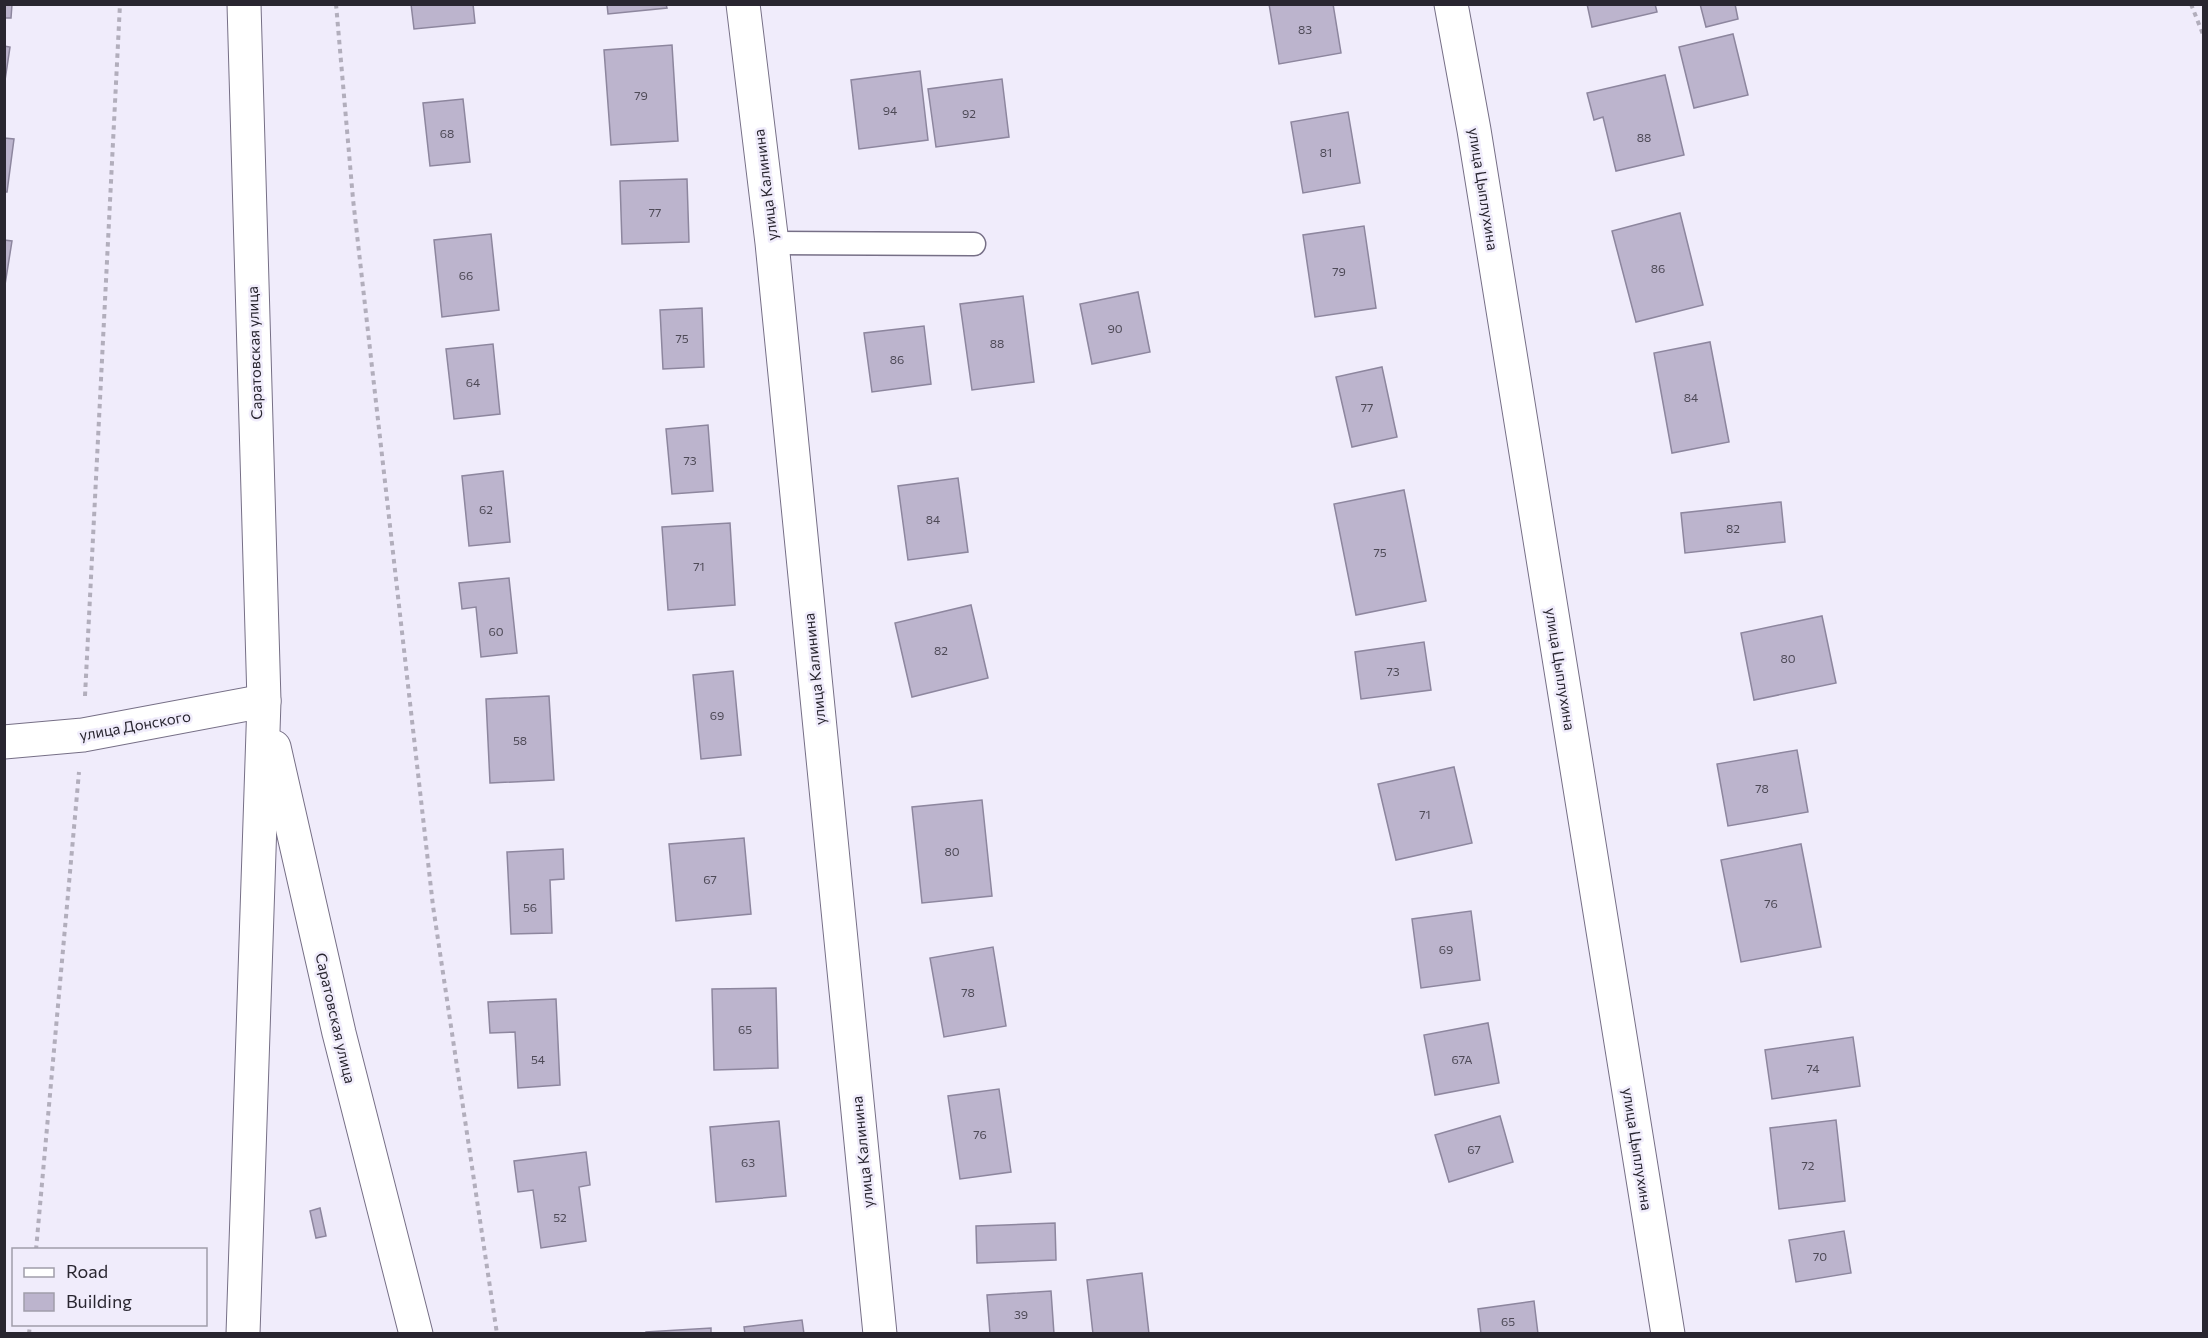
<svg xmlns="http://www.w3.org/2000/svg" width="2208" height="1338" font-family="Commissioner,sans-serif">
	<rect width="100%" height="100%" fill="#f0ecfb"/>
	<g fill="#bcb4cd" stroke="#8d869e" stroke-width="1.5">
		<polygon points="4,4 12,4 11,18 4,18"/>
		<polygon points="411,4 473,4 475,23 414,29"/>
		<polygon points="607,4 666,4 667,8 608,14"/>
		<polygon points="1269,4 1333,4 1341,53 1279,64"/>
		<polygon points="1587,4 1655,4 1657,12 1592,27"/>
		<polygon points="1700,4 1735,4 1738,19 1706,27"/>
		<polygon points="1733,34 1748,95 1694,108 1679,47"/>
		<polygon points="672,45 678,141 611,145 604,50"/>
		<polygon points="4,46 10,47 4,87"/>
		<polygon points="920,71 928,140 859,149 851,80"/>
		<polygon points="1665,75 1684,155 1616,171 1603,117 1594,120 1587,93"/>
		<polygon points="1002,79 1009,137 936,147 928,89"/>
		<polygon points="463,99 470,162 430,166 423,103"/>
		<polygon points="1348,112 1360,183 1303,193 1291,122"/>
		<polygon points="4,138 14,139 7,192 4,192"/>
		<polygon points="687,179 689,242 622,244 620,181"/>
		<polygon points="1680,213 1703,305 1636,322 1612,231"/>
		<polygon points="1364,226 1376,308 1315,317 1303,235"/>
		<polygon points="491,234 499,310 442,317 434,240"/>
		<polygon points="4,240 12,241 4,291"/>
		<polygon points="1138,292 1150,352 1092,364 1080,304"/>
		<polygon points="1023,296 1034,382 972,390 960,304"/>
		<polygon points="702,308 704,367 663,369 660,310"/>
		<polygon points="924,326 931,384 872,392 864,333"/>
		<polygon points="1710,342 1729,442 1672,453 1654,353"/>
		<polygon points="493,344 500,414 454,419 446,349"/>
		<polygon points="1382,367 1397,437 1352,447 1336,377"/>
		<polygon points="708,425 713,491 672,494 666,429"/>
		<polygon points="503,471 510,542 469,546 462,476"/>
		<polygon points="958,478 968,552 908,560 898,486"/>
		<polygon points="1404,490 1426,601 1356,615 1334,504"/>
		<polygon points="1781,502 1785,542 1685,553 1681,513"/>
		<polygon points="730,523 735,605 668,610 662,527"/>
		<polygon points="509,578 517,653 481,657 476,607 462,609 459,583"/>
		<polygon points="971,605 988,678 912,697 895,623"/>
		<polygon points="1822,616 1836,683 1754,700 1741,633"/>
		<polygon points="1424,642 1431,690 1361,699 1355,652"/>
		<polygon points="733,671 741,755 701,759 693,675"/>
		<polygon points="549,696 554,780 490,783 486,699"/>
		<polygon points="1797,750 1808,812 1728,826 1717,764"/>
		<polygon points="1454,767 1472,843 1396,860 1378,784"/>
		<polygon points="982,800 992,896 922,903 912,807"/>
		<polygon points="744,838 751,914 676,921 669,844"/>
		<polygon points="1801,844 1821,947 1741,962 1721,860"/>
		<polygon points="563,849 564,879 550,880 552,933 511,934 507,852"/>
		<polygon points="1471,911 1480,980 1421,988 1412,919"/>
		<polygon points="993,947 1006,1026 944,1037 930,958"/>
		<polygon points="776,988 778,1068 714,1070 712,989"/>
		<polygon points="556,999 560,1085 518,1088 515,1032 490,1033 488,1002"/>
		<polygon points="1488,1023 1499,1083 1435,1095 1424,1035"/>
		<polygon points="1853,1037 1860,1086 1772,1099 1765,1050"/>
		<polygon points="999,1089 1011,1172 960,1179 948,1096"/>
		<polygon points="1500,1116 1513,1162 1449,1182 1435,1135"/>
		<polygon points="1836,1120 1845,1201 1779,1209 1770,1128"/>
		<polygon points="779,1121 786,1196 716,1202 710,1127"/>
		<polygon points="586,1152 590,1185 579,1187 586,1241 541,1248 533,1190 518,1192 514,1161"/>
		<polygon points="320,1208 326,1236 316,1238 310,1211"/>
		<polygon points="1055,1223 1056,1260 977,1263 976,1226"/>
		<polygon points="1844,1231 1851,1273 1796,1282 1789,1240"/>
		<polygon points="1142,1273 1149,1334 1093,1334 1087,1280"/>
		<polygon points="1051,1291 1054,1334 990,1334 987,1295"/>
		<polygon points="1534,1301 1538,1334 1481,1334 1478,1309"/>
		<polygon points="802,1320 804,1334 745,1334 744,1327"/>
		<polygon points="711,1328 711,1334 646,1334 646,1332"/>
	</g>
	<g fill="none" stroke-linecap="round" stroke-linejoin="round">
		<defs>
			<polyline id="lane" points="772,243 974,244"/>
			<g id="street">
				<polyline points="743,4 772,243 880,1334"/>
				<polyline points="1451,4 1474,130 1668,1334"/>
				<polyline points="4,742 83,735 264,701"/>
				<polyline points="274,747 339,1033 416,1334"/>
				<polyline points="243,1334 264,701 244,4"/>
			</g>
		</defs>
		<use href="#lane" stroke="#766f86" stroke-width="25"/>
		<use href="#street" stroke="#766f86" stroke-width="35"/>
		<g stroke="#b2aebc" stroke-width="4" stroke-dasharray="4.5 4.5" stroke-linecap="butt">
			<polyline points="336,4 353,199 433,906 497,1334"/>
			<polyline points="2191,4 2204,37"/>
			<polyline points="85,696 120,4"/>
			<polyline points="36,1250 79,772"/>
			<polyline points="29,1334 30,1324"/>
		</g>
		<use href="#lane" stroke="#fff" stroke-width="22"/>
		<use href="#street" stroke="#fff" stroke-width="33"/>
	</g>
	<g text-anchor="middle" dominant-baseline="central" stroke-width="5" stroke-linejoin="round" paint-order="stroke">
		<g font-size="12" fill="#4e4a57">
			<text x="1305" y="29">83</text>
			<text x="641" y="95">79</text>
			<text x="890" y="110">94</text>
			<text x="969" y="113">92</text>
			<text x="447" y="133">68</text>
			<text x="1644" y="137">88</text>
			<text x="1326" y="152">81</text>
			<text x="655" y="212">77</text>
			<text x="1658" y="268">86</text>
			<text x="1339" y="271">79</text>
			<text x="466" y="275">66</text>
			<text x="1115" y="328">90</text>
			<text x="682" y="338">75</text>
			<text x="997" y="343">88</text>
			<text x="897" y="359">86</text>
			<text x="473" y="382">64</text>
			<text x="1691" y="397">84</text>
			<text x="1367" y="407">77</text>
			<text x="690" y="460">73</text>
			<text x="486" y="509">62</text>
			<text x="933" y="519">84</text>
			<text x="1733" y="528">82</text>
			<text x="1380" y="552">75</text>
			<text x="699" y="566">71</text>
			<text x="496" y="631">60</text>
			<text x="941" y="650">82</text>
			<text x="1788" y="658">80</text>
			<text x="1393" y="671">73</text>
			<text x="717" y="715">69</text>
			<text x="520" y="740">58</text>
			<text x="1762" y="788">78</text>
			<text x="1425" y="814">71</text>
			<text x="952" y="851">80</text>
			<text x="710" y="879">67</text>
			<text x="1771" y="903">76</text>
			<text x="530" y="907">56</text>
			<text x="1446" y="949">69</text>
			<text x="968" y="992">78</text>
			<text x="745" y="1029">65</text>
			<text x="538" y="1059">54</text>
			<text x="1462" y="1059">67А</text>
			<text x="1813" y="1068">74</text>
			<text x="980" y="1134">76</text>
			<text x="1474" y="1149">67</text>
			<text x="748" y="1162">63</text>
			<text x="1808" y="1165">72</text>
			<text x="560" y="1217">52</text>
			<text x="1820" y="1256">70</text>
			<text x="1021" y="1314">39</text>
			<text x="1508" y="1321">65</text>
		</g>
		<g font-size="15" fill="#292630" stroke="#f0ecfb">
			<text transform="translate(765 185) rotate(-97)">улица Калинина</text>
			<text transform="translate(1484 189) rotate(81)">улица Цыплухина</text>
			<text transform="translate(254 353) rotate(-92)">Саратовская улица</text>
			<text transform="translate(814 669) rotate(-96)">улица Калинина</text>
			<text transform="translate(1561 669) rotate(81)">улица Цыплухина</text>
			<text transform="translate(135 725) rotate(-10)">улица Донского</text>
			<text transform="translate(336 1018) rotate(77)">Саратовская улица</text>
			<text transform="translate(1638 1149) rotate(81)">улица Цыплухина</text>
			<text transform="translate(862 1152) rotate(-96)">улица Калинина</text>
		</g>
	</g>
	<rect width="2208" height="1338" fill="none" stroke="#292630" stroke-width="12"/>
	<rect x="12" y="1248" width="195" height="78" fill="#f0ecfb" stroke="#a09daa" stroke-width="1.5"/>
	<rect x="24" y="1268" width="30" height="9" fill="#ffffff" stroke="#a09daa" stroke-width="1.5"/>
	<text x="66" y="1278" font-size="18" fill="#292630">Road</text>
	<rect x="24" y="1293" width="30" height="18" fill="#bcb4cd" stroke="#a09daa" stroke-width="1.5"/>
	<text x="66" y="1308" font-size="18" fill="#292630">Building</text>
</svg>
